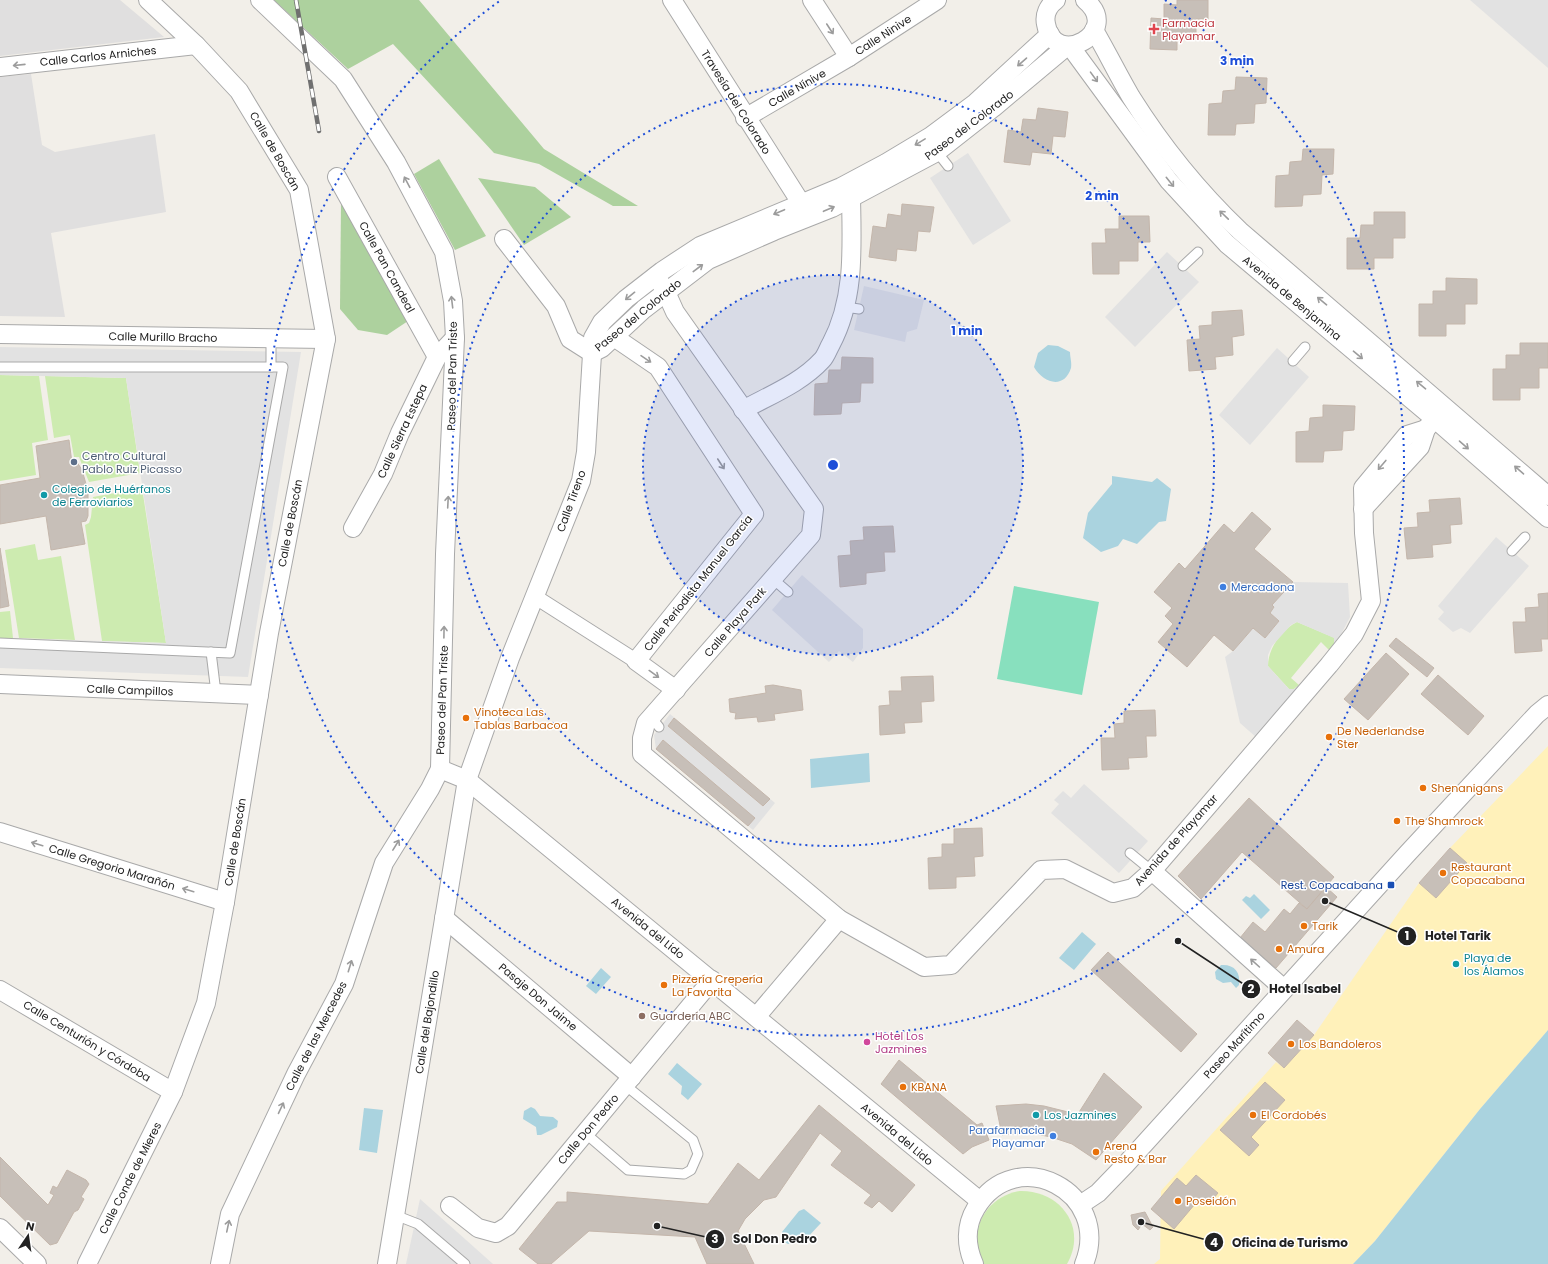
<svg xmlns="http://www.w3.org/2000/svg" width="1548" height="1264" font-family="Poppins,sans-serif">
	<rect width="100%" height="100%" fill="#f2efe9"/>
	<g fill="#e0dfdf">
		<polygon points="0,0 120,0 164,37 0,56"/>
		<polygon points="31,74 42,145 55,152 155,134 166,212 51,233 65,317 0,316 0,77"/>
	</g>
	<g fill="#cdebb0">
		<polygon points="0,375 39,376 48,440 32,443 36,475 0,481"/>
		<polygon points="45,376 126,378 140,473 89,482 79,457 74,457 70,435 54,438"/>
		<polygon points="142,488 166,643 102,641 85,525 89,523 91,517 93,497"/>
		<polygon points="35,544 38,560 61,556 75,640 19,638 5,550"/>
		<polygon points="10,611 13,638 0,638 0,612"/>
		<path d="M1297 622 1335 638 1334 648 1331 652 1321 642 1291 678 1299 685 1294 689H1289L1268 666C1268 649 1281 630 1297 622Z"/>
		<path d="M1020 1191C1060 1190 1088 1227 1067 1264H984C965 1233 986 1196 1020 1191Z"/>
	</g>
	<g fill="#add19e">
		<polygon points="274,0 419,0 544,149 638,206 613,206 539,164 494,153 393,44 348,69"/>
		<polygon points="439,159 486,236 455,250 414,174"/>
		<polygon points="478,178 535,187 571,217 524,245"/>
		<polygon points="341,201 411,319 387,335 358,330 340,309"/>
	</g>
	<polygon fill="#fff1ba" points="1548,746 1548,1030 1480,1109 1375,1241 1353,1264 1154,1264 1160,1259 1161,1191 1276,1062 1284,1068 1314,1035 1419,883 1436,898 1466,863 1450,848"/>
	<polygon fill="#88e0be" points="1014,586 1099,602 1082,695 997,679"/>
	<g fill="#e2e2e2">
		<polygon points="1470,0 1548,0 1548,68"/>
		<polygon points="968,153 1011,221 973,245 930,178"/>
		<polygon points="1167,252 1199,282 1135,347 1105,317"/>
		<polygon points="864,286 924,300 917,329 907,332 905,342 854,330"/>
		<polygon points="0,347 301,352 248,677 0,668 0,638 166,643 126,378 0,375"/>
		<polygon points="1277,348 1309,377 1250,445 1219,415"/>
		<polygon points="1496,537 1529,566 1470,633 1461,628 1453,632 1438,619 1444,612 1438,606"/>
		<polygon points="802,575 863,629 863,648 853,662 839,651 829,662 772,610"/>
		<polygon points="1293,582 1348,583 1350,617 1334,648 1334,638 1297,622 1291,625 1272,646 1268,655 1268,666 1289,689 1294,689 1299,685 1257,738 1240,723 1225,657 1233,651 1253,628 1265,638 1279,621 1270,613 1274,607 1272,605"/>
		<polygon points="670,714 775,803 753,830 656,749 654,735"/>
		<polygon points="1084,784 1148,841 1119,873 1051,813 1059,804 1054,800 1063,791 1071,798"/>
		<polygon points="420,1199 493,1264 406,1264"/>
	</g>
	<g fill="#aad3df">
		<path d="M1048 345 1058 346 1070 352C1070 357 1072 363 1071 368 1064 390 1043 383 1034 367L1038 353Z"/>
		<polygon points="1112,476 1152,482 1157,478 1171,489 1166,521 1159,522 1137,544 1123,539 1118,546 1101,552 1083,538 1088,513 1112,484"/>
		<polygon points="869,753 870,782 811,788 810,759"/>
		<polygon points="1254,894 1270,910 1261,919 1242,900 1246,896 1250,898"/>
		<polygon points="1082,932 1096,944 1074,970 1059,958"/>
		<path d="M1221 965C1234 964 1241 972 1239 985L1236 988 1231 982 1223 983 1216 979 1215 972Z"/>
		<polygon points="601,968 611,977 596,994 586,986"/>
		<polygon points="1548,1030 1548,1264 1353,1264 1375,1241 1480,1109"/>
		<polygon points="677,1063 702,1084 688,1100 681,1094 682,1086 668,1074"/>
		<polygon points="531,1107 535,1109 540,1116 553,1117 558,1121 557,1127 541,1135 537,1135 536,1127 523,1119 524,1111"/>
		<polygon points="364,1108 383,1110 377,1153 359,1150"/>
		<polygon points="804,1209 821,1223 806,1239 788,1244 783,1241 782,1232 799,1211"/>
	</g>
	<g fill="#c7bfb8" stroke="#c4b6ab">
		<polygon points="1177,0 1208,0 1208,19 1196,19 1196,38 1177,37 1177,50 1150,49 1151,18 1164,19 1164,4 1177,5"/>
		<polygon points="1236,77 1267,78 1266,103 1255,104 1254,123 1236,124 1235,135 1208,135 1209,104 1222,103 1223,91 1235,90"/>
		<polygon points="1038,108 1068,112 1065,137 1053,136 1051,154 1032,152 1030,165 1004,162 1008,130 1021,132 1023,119 1036,120"/>
		<polygon points="1303,149 1334,149 1333,174 1322,175 1321,194 1303,195 1302,206 1275,207 1276,176 1289,175 1290,162 1302,161"/>
		<polygon points="902,204 934,207 930,232 918,231 916,251 897,249 896,261 869,257 873,226 886,228 888,214 901,216"/>
		<polygon points="1374,212 1405,212 1405,238 1393,238 1393,258 1374,258 1374,269 1347,269 1347,238 1360,238 1361,225 1374,225"/>
		<polygon points="1119,216 1149,216 1150,242 1138,242 1138,261 1119,261 1119,274 1093,274 1092,243 1106,243 1105,229 1119,229"/>
		<polygon points="1446,278 1477,279 1477,304 1465,304 1465,324 1446,324 1446,336 1419,336 1419,304 1433,304 1433,291 1446,291"/>
		<polygon points="1242,310 1244,335 1232,337 1233,355 1215,357 1216,369 1189,371 1187,340 1200,339 1199,326 1212,325 1212,312"/>
		<polygon points="1520,343 1548,343 1548,368 1539,368 1539,388 1520,388 1520,400 1493,400 1493,369 1506,369 1506,355 1520,355"/>
		<polygon points="842,357 873,358 873,383 861,383 860,402 842,403 841,414 814,415 815,384 828,383 829,370 841,370"/>
		<polygon points="1323,405 1355,406 1354,430 1343,431 1342,450 1324,451 1323,462 1296,462 1296,432 1309,431 1310,418 1323,417"/>
		<polygon points="69,440 72,463 77,462 82,470 88,491 88,516 86,521 81,522 85,544 51,550 46,516 0,524 0,485 40,478 36,446"/>
		<polygon points="1460,498 1462,524 1450,525 1451,543 1432,545 1433,557 1407,559 1404,528 1418,527 1417,513 1430,512 1429,500"/>
		<polygon points="1252,512 1271,529 1254,549 1293,582 1272,605 1274,607 1270,613 1279,621 1265,638 1253,628 1233,651 1214,635 1187,667 1158,642 1173,624 1165,616 1172,608 1154,592 1179,563 1185,569 1224,524 1234,533"/>
		<polygon points="893,526 895,552 884,552 885,571 866,573 866,584 840,587 838,556 851,555 850,541 864,540 863,527"/>
		<polygon points="0,548 9,606 0,608"/>
		<polygon points="1548,593 1548,639 1541,639 1542,651 1515,653 1513,622 1526,622 1525,608 1539,607 1538,594"/>
		<polygon points="1396,638 1434,668 1427,677 1389,646"/>
		<polygon points="1386,653 1409,674 1368,720 1344,699"/>
		<polygon points="1438,675 1484,716 1468,735 1421,694"/>
		<polygon points="933,676 934,701 921,702 922,722 904,723 905,733 880,735 879,706 890,705 889,691 902,691 901,677"/>
		<polygon points="773,685 801,690 803,710 774,714 775,720 758,722 757,717 735,719 736,713 730,712 729,699 766,693 765,686"/>
		<polygon points="1155,710 1156,736 1146,736 1147,757 1128,758 1129,769 1102,770 1101,738 1115,738 1114,724 1124,723 1124,711"/>
		<polygon points="674,718 770,799 763,806 668,726"/>
		<polygon points="663,740 755,818 748,826 656,749"/>
		<polygon points="1249,798 1334,877 1307,909 1242,852 1201,899 1178,876"/>
		<polygon points="982,828 983,856 974,857 975,876 956,877 956,888 929,889 928,858 942,857 942,844 954,844 954,829"/>
		<polygon points="1450,848 1467,863 1436,898 1419,883"/>
		<polygon points="1326,887 1337,897 1276,968 1240,938 1253,922 1265,932 1284,909 1290,914 1299,903 1307,909"/>
		<polygon points="1108,952 1197,1034 1181,1052 1091,970"/>
		<polygon points="1297,1020 1314,1035 1284,1068 1268,1053"/>
		<polygon points="899,1060 977,1125 982,1123 989,1140 972,1147 963,1154 881,1084"/>
		<polygon points="1104,1073 1142,1107 1096,1160 1072,1144 1051,1137 1031,1133 1002,1135 996,1106 1026,1104 1044,1106 1076,1114 1075,1116 1076,1117"/>
		<polygon points="1265,1082 1285,1100 1251,1137 1259,1145 1249,1156 1220,1130"/>
		<polygon points="819,1105 915,1185 892,1212 879,1201 872,1208 864,1203 871,1195 831,1165 842,1151 820,1133 776,1197 764,1200 745,1219 738,1231 754,1264 707,1264 695,1237 589,1231 551,1264 538,1264 519,1249 557,1202 567,1202 567,1192 708,1204 738,1163 759,1180"/>
		<polygon points="0,1157 48,1205 54,1195 50,1193 53,1186 57,1188 67,1170 86,1180 89,1184 81,1197 84,1199 78,1210 74,1212 57,1243 50,1245 0,1196"/>
		<polygon points="1196,1175 1218,1193 1208,1205 1200,1198 1174,1229 1151,1209 1177,1178 1186,1186"/>
		<polygon points="1145,1212 1153,1227 1150,1230 1142,1224 1138,1230 1133,1225 1131,1215"/>
	</g>
	<g fill="none" stroke-linecap="round" stroke-linejoin="round">
		<defs>
			<g id="service">
				<polyline points="937,152 948,166"/>
				<polyline points="1183,266 1198,252"/>
				<polyline points="845,307 859,309"/>
				<polyline points="271,339 271,367"/>
				<polyline points="1293,361 1305,347"/>
				<polyline points="0,367 283,367 230,653 0,643"/>
				<polyline points="1512,551 1525,537"/>
				<polyline points="773,579 788,592"/>
				<polyline points="211,652 216,693"/>
				<polyline points="651,717 659,727"/>
				<polyline points="1130,853 1152,871"/>
				<polyline points="585,1133 628,1170 684,1174 691,1170 698,1154 693,1140 625,1085"/>
				<polyline points="395,1215 418,1224 465,1264"/>
			</g>
			<polyline id="pedestrian" points="534,596 636,661"/>
			<g id="minor">
				<polyline points="672,0 801,203"/>
				<polyline points="812,0 849,57"/>
				<path d="M1056 0C1048 6 1044 15 1046 24 1054 70 1124 32 1085 0"/>
				<path d="M1094 30C1107 52 1118 75 1131 97 1163 148 1196 189 1240 231L1548 496"/>
				<polyline points="1070,46 1169,181 1227,244 1435,419 1548,518"/>
				<polyline points="0,67 196,45"/>
				<polyline points="745,118 849,57 937,0"/>
				<polyline points="337,177 437,357"/>
				<polyline points="504,239 556,306 570,339 592,353"/>
				<polyline points="656,276 666,292 675,312 814,509 811,535 646,723 642,738 642,754 839,919"/>
				<polyline points="0,334 326,339"/>
				<polyline points="614,337 658,367 754,514 636,661 676,690"/>
				<polyline points="592,353 602,348 644,309 708,260 774,231 832,208 937,152 993,108 1067,46"/>
				<path d="M743 410C770 395 801 383 822 360 826 356 828 349 831 344 855 299 852 248 851 198"/>
				<polyline points="1363,509 1420,447 1426,429 1431,423"/>
				<polyline points="353,528 383,474 400,433 437,357 455,338"/>
				<polyline points="0,684 259,695"/>
				<polyline points="440,769 467,780 980,1201"/>
				<polyline points="0,832 225,902"/>
				<polyline points="1152,871 1284,989"/>
				<polyline points="444,918 632,1077"/>
				<polyline points="0,990 173,1092"/>
				<polyline points="756,1017 839,919 924,967 951,965 1041,870 1065,869 1113,893 1133,888 1152,871 1329,665 1354,634 1371,601 1364,533 1363,488 1407,435 1426,429"/>
				<polyline points="1080,1205 1098,1193 1126,1164 1407,854 1537,714 1548,705"/>
				<polyline points="450,1206 478,1228 496,1233 508,1226 712,980"/>
				<polyline points="0,1228 37,1264"/>
				<polyline points="87,1264 173,1092 206,1003 225,902 269,633 326,339 299,190 239,91 196,45 148,0"/>
				<polyline points="220,1264 230,1214 296,1074 344,984 384,863 430,789 440,769 445,554 455,338 453,301 444,252 396,162 343,79 260,0"/>
				<polyline points="387,1264 467,780 510,658 581,481 586,452 593,338 602,322 626,299 662,271 700,246 841,187 886,163 931,136 974,104 1050,34"/>
				<path d="M974 1264C966 1246 965 1226 976 1208 1016 1142 1113 1192 1084 1264"/>
			</g>
		</defs>
		<use href="#service" stroke="#a9a9a9" stroke-width="11"/>
		<use href="#pedestrian" stroke="#a9a9a9" stroke-width="16"/>
		<use href="#minor" stroke="#a9a9a9" stroke-width="20"/>
		<use href="#service" stroke="#fff" stroke-width="9"/>
		<use href="#pedestrian" stroke="#fff" stroke-width="14"/>
		<use href="#minor" stroke="#fff" stroke-width="18"/>
		<defs>
			<polyline id="rail" points="296,0 319,131"/>
		</defs>
		<use href="#rail" stroke="#707070" stroke-width="4.5"/>
		<use href="#rail" stroke="#fff" stroke-width="3" stroke-dasharray="9" stroke-linecap="butt"/>
	</g>
	<defs><path id="oneway-shaft" d="M-6 0H5M1.5-3L5.5 0L1.5 3" fill="none" stroke-width="1.6" stroke-linecap="round" stroke-linejoin="round"/></defs>
	<g stroke="#9c9c9c">
		<use href="#oneway-shaft" transform="translate(830 29) rotate(57)"/>
		<use href="#oneway-shaft" transform="translate(1022 62) rotate(139)"/>
		<use href="#oneway-shaft" transform="translate(19 65) rotate(174)"/>
		<use href="#oneway-shaft" transform="translate(1094 77) rotate(54)"/>
		<use href="#oneway-shaft" transform="translate(920 142) rotate(149)"/>
		<use href="#oneway-shaft" transform="translate(407 182) rotate(-118)"/>
		<use href="#oneway-shaft" transform="translate(1170 182) rotate(51)"/>
		<use href="#oneway-shaft" transform="translate(829 209) rotate(-23)"/>
		<use href="#oneway-shaft" transform="translate(779 212) rotate(157)"/>
		<use href="#oneway-shaft" transform="translate(1224 215) rotate(-136)"/>
		<use href="#oneway-shaft" transform="translate(698 268) rotate(-37)"/>
		<use href="#oneway-shaft" transform="translate(630 296) rotate(141)"/>
		<use href="#oneway-shaft" transform="translate(1322 301) rotate(-140)"/>
		<use href="#oneway-shaft" transform="translate(452 302) rotate(-97)"/>
		<use href="#oneway-shaft" transform="translate(1358 355) rotate(40)"/>
		<use href="#oneway-shaft" transform="translate(646 359) rotate(34)"/>
		<use href="#oneway-shaft" transform="translate(1421 385) rotate(-140)"/>
		<use href="#oneway-shaft" transform="translate(1464 445) rotate(41)"/>
		<use href="#oneway-shaft" transform="translate(721 464) rotate(57)"/>
		<use href="#oneway-shaft" transform="translate(1382 465) rotate(130)"/>
		<use href="#oneway-shaft" transform="translate(1519 470) rotate(-139)"/>
		<use href="#oneway-shaft" transform="translate(448 502) rotate(-87)"/>
		<use href="#oneway-shaft" transform="translate(444 632) rotate(-89)"/>
		<use href="#oneway-shaft" transform="translate(654 674) rotate(36)"/>
		<use href="#oneway-shaft" transform="translate(37 844) rotate(-163)"/>
		<use href="#oneway-shaft" transform="translate(396 845) rotate(-58)"/>
		<use href="#oneway-shaft" transform="translate(188 890) rotate(-163)"/>
		<use href="#oneway-shaft" transform="translate(1255 963) rotate(-138)"/>
		<use href="#oneway-shaft" transform="translate(350 966) rotate(-73)"/>
		<use href="#oneway-shaft" transform="translate(281 1108) rotate(-65)"/>
		<use href="#oneway-shaft" transform="translate(228 1226) rotate(-78)"/>
	</g>
	<circle cx="833" cy="465" r="190" fill="#1d4ed8" fill-opacity=".12"/>
	<g fill="none" stroke="#1d4ed8" stroke-width="2" stroke-dasharray="2 4">
		<circle cx="833" cy="465" r="190"/>
		<circle cx="833" cy="465" r="381"/>
		<path d="M1165 0A571 571 0 1 1 501 0"/>
	</g>
	<path fill="#e0444e" stroke="#fff" stroke-width="1.5" d="M1152 23h4v4h4v4h-4v4h-4v-4h-4v-4h4z"/>
	<circle fill="#5c6f8a" stroke="#fff" stroke-width="1.5" cx="74" cy="462" r="4"/>
	<g fill="#0f9aa8" stroke="#fff" stroke-width="1.5">
		<circle cx="44" cy="495" r="4"/>
		<circle cx="1456" cy="964" r="4"/>
		<circle cx="1036" cy="1115" r="4"/>
	</g>
	<g fill="#3f7fe0" stroke="#fff" stroke-width="1.5">
		<circle cx="1223" cy="587" r="4"/>
		<circle cx="1053" cy="1136" r="4"/>
	</g>
	<g fill="#e8710a" stroke="#fff" stroke-width="1.5">
		<circle cx="466" cy="718" r="4"/>
		<circle cx="1329" cy="737" r="4"/>
		<circle cx="1423" cy="788" r="4"/>
		<circle cx="1397" cy="821" r="4"/>
		<circle cx="1443" cy="873" r="4"/>
		<circle cx="1304" cy="926" r="4"/>
		<circle cx="1279" cy="949" r="4"/>
		<circle cx="664" cy="985" r="4"/>
		<circle cx="1291" cy="1044" r="4"/>
		<circle cx="903" cy="1087" r="4"/>
		<circle cx="1253" cy="1115" r="4"/>
		<circle cx="1096" cy="1152" r="4"/>
		<circle cx="1178" cy="1201" r="4"/>
	</g>
	<rect fill="#1a4fb4" stroke="#fff" stroke-width="1.5" x="1387" y="881" width="8" height="8" rx="2"/>
	<circle fill="#8d6e63" stroke="#fff" stroke-width="1.5" cx="642" cy="1016" r="4"/>
	<circle fill="#d1479c" stroke="#fff" stroke-width="1.5" cx="867" cy="1042" r="4"/>
	<g text-anchor="middle" dominant-baseline="central" stroke-width="3" stroke-linejoin="round" paint-order="stroke">
		<g font-size="11" fill="#be3a42" stroke="#fff" text-anchor="start">
			<text x="1162" y="23">Farmacia<tspan x="1162" dy="13">Playamar</tspan></text>
		</g>
		<g font-size="11" fill="#222" stroke="#fff">
			<text transform="translate(883 35) rotate(-33)">Calle Ninive</text>
			<text transform="translate(98 56) rotate(-6)">Calle Carlos Arniches</text>
			<text transform="translate(797 88) rotate(-30)">Calle Nínive</text>
			<text transform="translate(736 102) rotate(58)">Travesía del Colorado</text>
			<text transform="translate(969 125) rotate(-37)">Paseo del Colorado</text>
			<text transform="translate(275 151) rotate(60)">Calle de Boscán</text>
			<text transform="translate(387 267) rotate(61)">Calle Pan Candeal</text>
			<text transform="translate(1292 298) rotate(40)">Avenida de Benjamina</text>
			<text transform="translate(638 315) rotate(-39)">Paseo del Colorado</text>
			<text transform="translate(163 337) rotate(1)">Calle Murillo Bracho</text>
			<text transform="translate(452 376) rotate(-89)">Paseo del Pan Triste</text>
			<text transform="translate(402 431) rotate(-65)">Calle Sierra Estepa</text>
			<text transform="translate(571 501) rotate(-70)">Calle Tireno</text>
			<text transform="translate(290 523) rotate(-79)">Calle de Boscán</text>
			<text transform="translate(698 583) rotate(-52)">Calle Periodista Manuel García</text>
			<text transform="translate(735 622) rotate(-49)">Calle Playa Park</text>
			<text transform="translate(130 690) rotate(2)">Calle Campillos</text>
			<text transform="translate(442 700) rotate(-88)">Paseo del Pan Triste</text>
			<text transform="translate(1176 840) rotate(-48)">Avenida de Playamar</text>
			<text transform="translate(235 842) rotate(-81)">Calle de Boscán</text>
			<text transform="translate(112 867) rotate(17)">Calle Gregorio Marañón</text>
			<text transform="translate(648 928) rotate(39)">Avenida del Lido</text>
			<text transform="translate(538 997) rotate(40)">Pasaje Don Jaime</text>
			<text transform="translate(427 1022) rotate(-81)">Calle del Bajondillo</text>
			<text transform="translate(316 1036) rotate(-63)">Calle de las Mercedes</text>
			<text transform="translate(87 1041) rotate(31)">Calle Centurión y Córdoba</text>
			<text transform="translate(1234 1045) rotate(-48)">Paseo Marítimo</text>
			<text transform="translate(588 1129) rotate(-50)">Calle Don Pedro</text>
			<text transform="translate(897 1134) rotate(40)">Avenida del Lido</text>
			<text transform="translate(130 1178) rotate(-63)">Calle Conde de Mieres</text>
		</g>
		<g font-size="11" fill="#4e5e75" stroke="#fff" text-anchor="start">
			<text x="82" y="456">Centro Cultural<tspan x="82" dy="13">Pablo Ruiz Picasso</tspan></text>
		</g>
		<g font-size="11" fill="#0d838f" stroke="#fff" text-anchor="start">
			<text x="52" y="489">Colegio de Huérfanos<tspan x="52" dy="13">de Ferroviarios</tspan></text>
			<text x="1464" y="958">Playa de<tspan x="1464" dy="13">los Álamos</tspan></text>
			<text x="1044" y="1115">Los Jazmines</text>
		</g>
		<g font-size="11" fill="#366cbe" stroke="#fff" text-anchor="start">
			<text x="1231" y="587">Mercadona</text>
			<text x="1045" y="1130" text-anchor="end">Parafarmacia<tspan x="1045" dy="13">Playamar</tspan></text>
		</g>
		<g font-size="11" fill="#c56008" stroke="#fff" text-anchor="start">
			<text x="474" y="712">Vinoteca Las<tspan x="474" dy="13">Tablas Barbacoa</tspan></text>
			<text x="1337" y="731">De Nederlandse<tspan x="1337" dy="13">Ster</tspan></text>
			<text x="1431" y="788">Shenanigans</text>
			<text x="1405" y="821">The Shamrock</text>
			<text x="1451" y="867">Restaurant<tspan x="1451" dy="13">Copacabana</tspan></text>
			<text x="1312" y="926">Tarik</text>
			<text x="1287" y="949">Amura</text>
			<text x="672" y="979">Pizzería Crepería<tspan x="672" dy="13">La Favorita</tspan></text>
			<text x="1299" y="1044">Los Bandoleros</text>
			<text x="911" y="1087">KBANA</text>
			<text x="1261" y="1115">El Cordobés</text>
			<text x="1104" y="1146">Arena<tspan x="1104" dy="13">Resto &amp; Bar</tspan></text>
			<text x="1186" y="1201">Poseidón</text>
		</g>
		<g font-size="11" fill="#164399" stroke="#fff" text-anchor="end">
			<text x="1383" y="885">Rest. Copacabana</text>
		</g>
		<g font-size="11" fill="#785e54" stroke="#fff" text-anchor="start">
			<text x="650" y="1016">Guardería ABC</text>
		</g>
		<g font-size="11" fill="#b23c85" stroke="#fff" text-anchor="start">
			<text x="875" y="1036">Hotel Los<tspan x="875" dy="13">Jazmines</tspan></text>
		</g>
	</g>
	<circle cx="833" cy="465" r="6" fill="#1d4ed8" stroke="#fff" stroke-width="2"/>
	<g font-size="12" text-anchor="middle" font-weight="bold" fill="#1d4ed8" stroke="#fff" stroke-width="3" stroke-linejoin="round" paint-order="stroke">
		<text x="1237" y="65">3 min</text>
		<text x="1102" y="200">2 min</text>
		<text x="967" y="335">1 min</text>
	</g>
	<path fill="none" stroke="#222" stroke-width="1.5" d="M1325 901L1407 936M1178 941L1251 989M657 1226L715 1239M1141 1222L1214 1242"/>
	<g fill="#222" stroke="#fff" stroke-width="1.5">
		<circle cx="1325" cy="901" r="4"/>
		<circle cx="1178" cy="941" r="4"/>
		<circle cx="657" cy="1226" r="4"/>
		<circle cx="1141" cy="1222" r="4"/>
		<circle cx="1407" cy="936" r="10"/>
		<circle cx="1251" cy="989" r="10"/>
		<circle cx="715" cy="1239" r="10"/>
		<circle cx="1214" cy="1242" r="10"/>
	</g>
	<g font-size="12" text-anchor="middle" font-weight="bold" fill="#fff">
		<text x="1407" y="940">1</text>
		<text x="1251" y="993">2</text>
		<text x="715" y="1243">3</text>
		<text x="1214" y="1247">4</text>
	</g>
	<g font-size="12" text-anchor="middle" font-weight="bold" fill="#222" stroke="#fff" stroke-width="3" stroke-linejoin="round" paint-order="stroke">
		<text x="1458" y="940">Hotel Tarik</text>
		<text x="1305" y="993">Hotel Isabel</text>
		<text x="775" y="1243">Sol Don Pedro</text>
		<text x="1290" y="1247">Oficina de Turismo</text>
	</g>
	<g transform="translate(28 1236) rotate(13)" stroke="#ffffff" stroke-width="3" paint-order="stroke">
	<path d="M0-3L7 15L0 10L-7 15Z" fill="#222222"/>
	<text y="-6" font-size="11" font-weight="bold" text-anchor="middle" fill="#222222">N</text>
	</g>
</svg>
